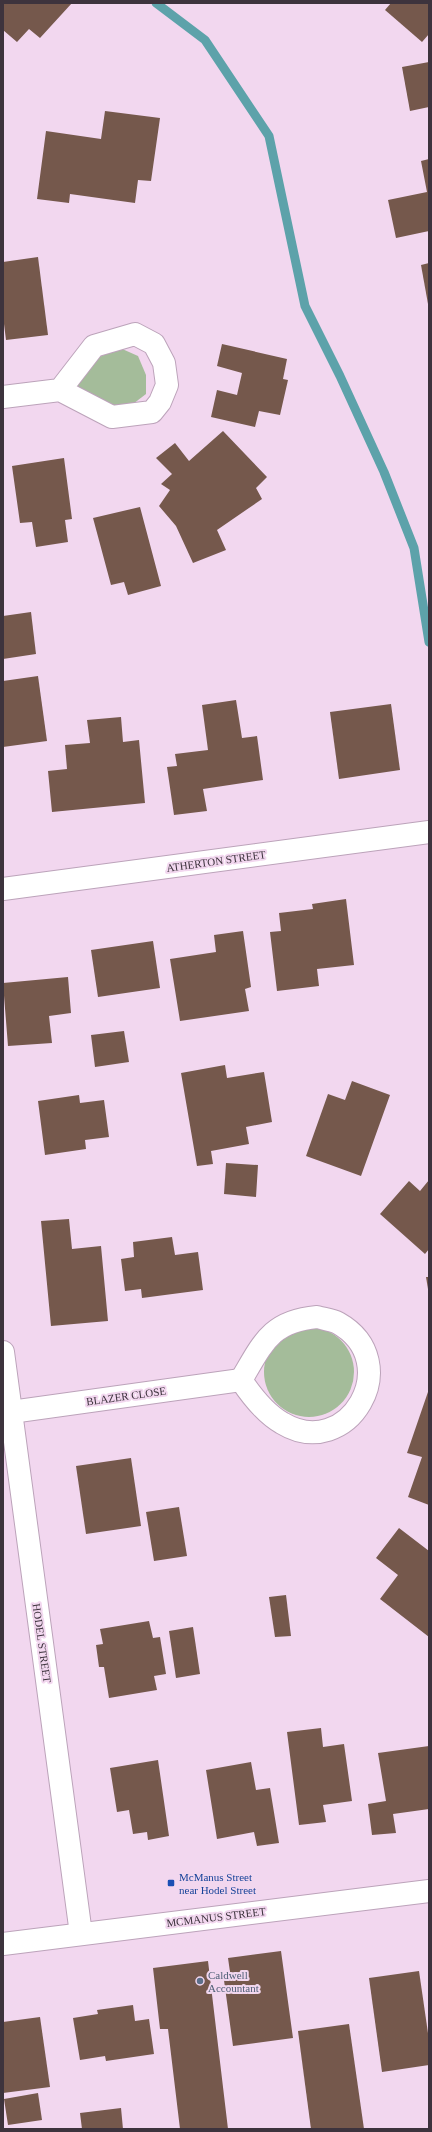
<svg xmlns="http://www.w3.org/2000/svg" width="432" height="2132" font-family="'Times New Roman',serif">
	<rect width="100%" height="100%" fill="#f2d7ef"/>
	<g fill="#a4bc9a">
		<path d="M120 348 138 356 146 375V394L129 407C107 406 93 399 76 385L97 358Z"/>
		<circle cx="309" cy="1372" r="45"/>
	</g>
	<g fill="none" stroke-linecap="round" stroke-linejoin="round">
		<polyline stroke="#5da2aa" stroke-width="9" points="156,3 205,40 269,136 305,306 340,376 384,472 414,548 429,642"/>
	</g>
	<g fill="#75584c">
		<polygon points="3,3 72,3 40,38 29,29 17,42 3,30"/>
		<polygon points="391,3 429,3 429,34 422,42 385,10"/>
		<polygon points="429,62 429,107 410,111 402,67"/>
		<polygon points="105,111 160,118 151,181 138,180 135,203 70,194 69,203 37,199 46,131 101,139"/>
		<polygon points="429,159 429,231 396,238 388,200 427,192 421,161"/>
		<polygon points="38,257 48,335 6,340 3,316 3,262"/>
		<polygon points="429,263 429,304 428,304 421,265"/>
		<polygon points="222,344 287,359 283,379 288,380 280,415 259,411 255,427 211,417 217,390 237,395 242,373 217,366"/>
		<polygon points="223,431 267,477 256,488 262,499 217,530 226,550 193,563 176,526 159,506 170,490 161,484 172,474 156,458 175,443 189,461"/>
		<polygon points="64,458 72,519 65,520 68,542 36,547 32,522 20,523 12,466"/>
		<polygon points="140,507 161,586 128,595 124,582 111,585 93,518"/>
		<polygon points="31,612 36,654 3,659 3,616"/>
		<polygon points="38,676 47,741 3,747 3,681"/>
		<polygon points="236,700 242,738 257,736 263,780 203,789 207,811 174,815 167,767 177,766 175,754 208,750 202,705"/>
		<polygon points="391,704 400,770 339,779 330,712"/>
		<polygon points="121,717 123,742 139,740 145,803 52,812 48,771 67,769 65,745 90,743 87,720"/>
		<polygon points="346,899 354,965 317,969 319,986 277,991 270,932 281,931 279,913 313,909 312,904"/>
		<polygon points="243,931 251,987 245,989 249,1011 180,1021 170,959 216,952 214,935"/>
		<polygon points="153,941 160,988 98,997 91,950"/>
		<polygon points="68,977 71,1013 49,1016 52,1043 8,1046 3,983"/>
		<polygon points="124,1031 129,1062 95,1067 91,1035"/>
		<polygon points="225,1065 227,1078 264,1072 272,1122 246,1127 249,1144 211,1151 213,1164 197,1166 181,1073"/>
		<polygon points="352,1081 390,1095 361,1176 306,1156 328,1094 345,1100"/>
		<polygon points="79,1095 80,1103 104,1100 109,1137 85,1140 86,1149 45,1155 38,1101"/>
		<polygon points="226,1163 258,1165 256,1197 224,1194"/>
		<polygon points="429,1180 429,1249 425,1254 380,1214 409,1181 420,1191"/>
		<polygon points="69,1219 72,1249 101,1246 108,1321 51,1326 41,1221"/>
		<polygon points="172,1237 175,1255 198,1252 203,1290 142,1298 141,1289 125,1291 121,1259 134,1257 133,1242"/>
		<polygon points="426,1277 429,1277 429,1289 428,1289"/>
		<polygon points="429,1389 429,1505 408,1497 422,1457 407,1453"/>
		<polygon points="131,1458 141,1526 86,1534 76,1466"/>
		<polygon points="179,1507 187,1556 154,1561 146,1512"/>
		<polygon points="399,1528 429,1551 429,1637 380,1599 398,1575 376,1558"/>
		<polygon points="286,1595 291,1636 275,1637 269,1597"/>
		<polygon points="149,1621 153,1638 160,1637 166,1674 154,1676 157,1690 109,1698 104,1667 99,1667 96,1645 103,1644 100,1629"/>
		<polygon points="193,1627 200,1674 176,1678 169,1631"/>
		<polygon points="321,1728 323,1747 344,1744 352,1801 323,1805 326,1822 299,1825 287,1732"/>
		<polygon points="429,1746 429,1809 393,1814 396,1833 372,1835 368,1804 386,1801 378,1753"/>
		<polygon points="158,1760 169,1836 148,1840 147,1832 133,1834 129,1810 117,1812 110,1768"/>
		<polygon points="251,1762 256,1790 270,1788 279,1843 257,1846 254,1832 217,1839 206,1770"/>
		<polygon points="281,1951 293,2038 233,2046 223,1973 230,1972 228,1958"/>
		<polygon points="208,1961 228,2129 180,2129 168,2029 160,2029 153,1968"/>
		<polygon points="419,1971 429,2040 429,2065 382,2072 369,1978"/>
		<polygon points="133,2005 135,2021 149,2019 154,2054 106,2061 105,2056 80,2060 73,2018 98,2014 97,2010"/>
		<polygon points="40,2017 50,2087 3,2093 3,2022"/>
		<polygon points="349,2024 364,2129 311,2129 298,2031"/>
		<polygon points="38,2093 42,2120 8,2125 4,2099"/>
		<polygon points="121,2108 123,2129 82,2129 80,2113"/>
	</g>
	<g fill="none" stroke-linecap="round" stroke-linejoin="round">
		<defs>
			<g id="street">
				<polyline points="3,397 60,390 112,417 152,412 160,402 167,385 164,363 154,344 135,334 94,346 60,390"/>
				<polyline points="3,889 429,832"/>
				<path d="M317 1317C324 1319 332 1320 338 1323 407 1362 348 1463 282 1423 266 1414 251 1395 241 1380 263 1343 271 1321 317 1317Z"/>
				<polyline points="3,1352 81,1934"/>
				<polyline points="11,1412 241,1380"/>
			</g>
			<polyline id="secondary" points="3,1944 429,1891"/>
		</defs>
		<use href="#street" stroke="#bca3ba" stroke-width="24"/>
		<use href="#secondary" stroke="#bca3ba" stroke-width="24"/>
		<use href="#street" stroke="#fff" stroke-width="22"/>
		<use href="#secondary" stroke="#fff" stroke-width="22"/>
	</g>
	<rect fill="#1a4fb4" stroke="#f2d7ef" stroke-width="1.5" x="167" y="1879" width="8" height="8" rx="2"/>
	<circle fill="#5c6f8a" stroke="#f2d7ef" stroke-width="1.5" cx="200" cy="1981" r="4"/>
	<g text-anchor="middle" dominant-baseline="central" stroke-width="4" stroke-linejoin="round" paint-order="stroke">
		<g font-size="11" fill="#3d333d" stroke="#f2d7ef">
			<text transform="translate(216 861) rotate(-8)">ATHERTON STREET</text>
			<text transform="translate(126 1396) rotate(-8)">BLAZER CLOSE</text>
			<text transform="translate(42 1643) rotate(82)">HODEL STREET</text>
			<text transform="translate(216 1917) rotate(-7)">MCMANUS STREET</text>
		</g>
		<g font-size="11" fill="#164399" stroke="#f2d7ef" text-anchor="start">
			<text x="179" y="1877">McManus Street<tspan x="179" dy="13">near Hodel Street</tspan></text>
		</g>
		<g font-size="11" fill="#4e5e75" stroke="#f2d7ef" text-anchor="start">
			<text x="208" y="1975">Caldwell<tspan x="208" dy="13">Accountant</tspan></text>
		</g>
	</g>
	<rect width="432" height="2132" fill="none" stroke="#3d333d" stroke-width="8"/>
</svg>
